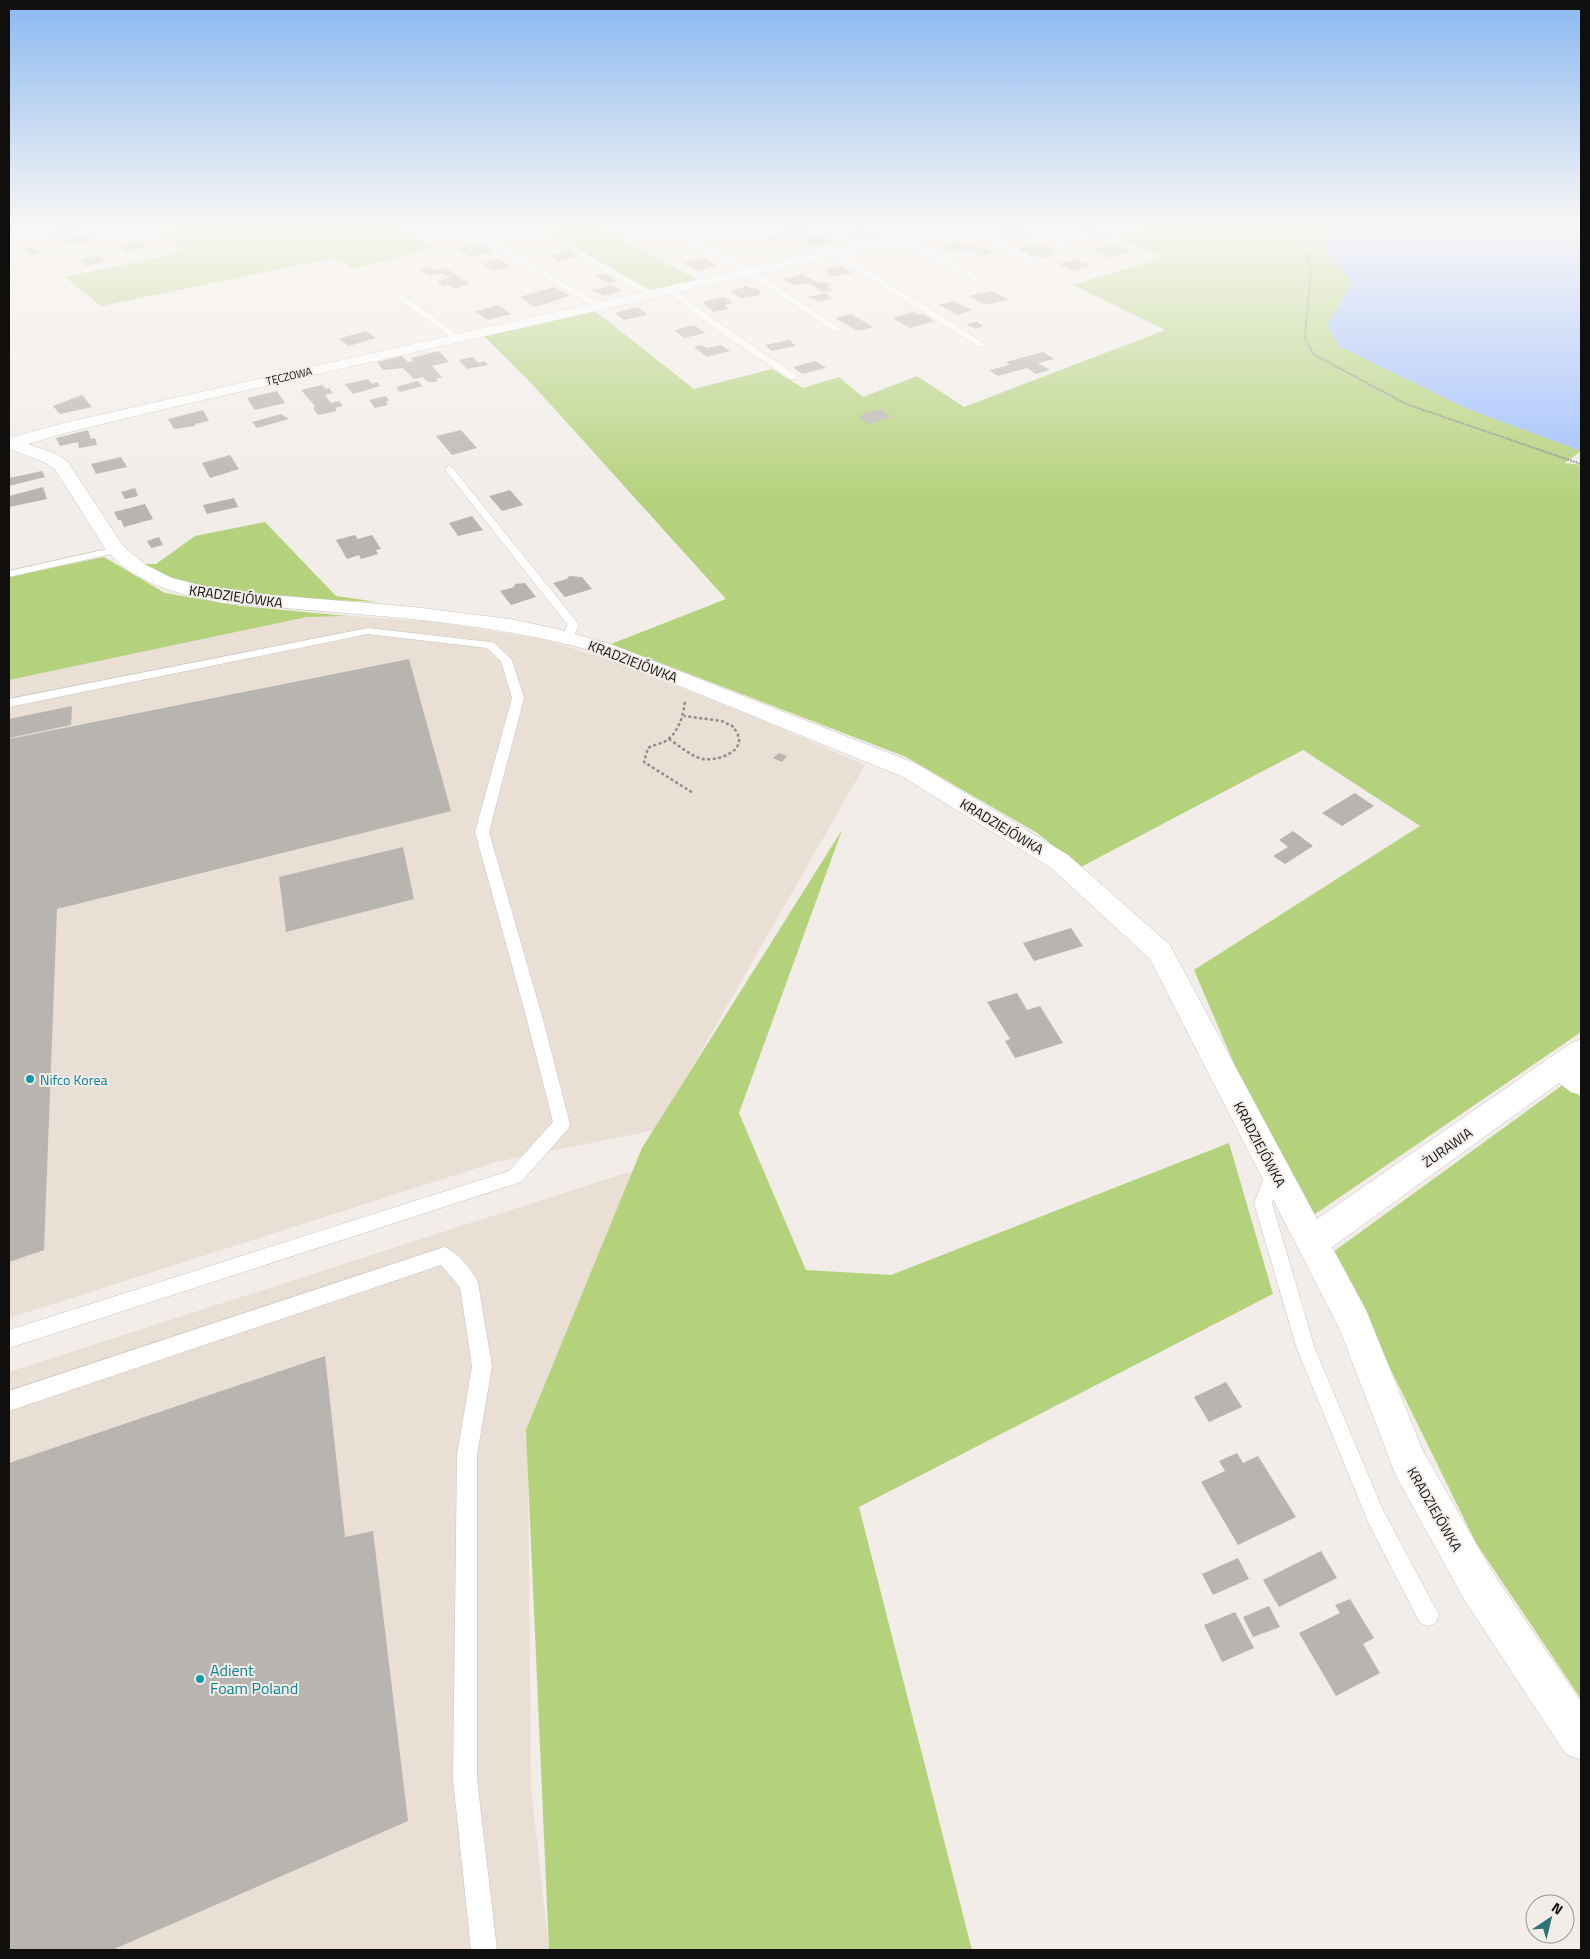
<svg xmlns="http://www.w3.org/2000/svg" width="1590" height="1959" font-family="'Titillium Web',sans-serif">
	<rect width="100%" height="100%" fill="#f2ede9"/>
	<g fill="#e9dfd5">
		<polygon points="348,616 437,622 546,640 616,662 764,721 865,765 656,1130 496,1162 9,1318 9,680 307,617"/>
		<polygon points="632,1171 528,1460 531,1787 549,1950 9,1950 9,1372"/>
	</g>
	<g fill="#b4d27b">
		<polygon points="179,225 394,225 432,248 354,269 333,258 101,306 65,277 184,252 158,230"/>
		<polygon points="562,225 596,225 700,281 652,291 545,230"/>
		<polygon points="1145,225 1336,225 1325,233 1328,255 1353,282 1327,325 1468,409 1581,451 1565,463 1581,465 1581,1032 1302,1223 1194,970 1420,826 1303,750 1081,867 1037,833 906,757 611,644 726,599 533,385 483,335 595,311 694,389 772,369 803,388 839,377 863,397 917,376 964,407 1165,330 1073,285 1164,257 1117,238"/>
		<polygon points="265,522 336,596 378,602 251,596 182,584 141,564 156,564 195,536"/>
		<polygon points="104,557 165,593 240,606 348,616 307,617 9,680 9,577"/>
		<polygon points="842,830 739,1113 806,1270 891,1275 1229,1143 1273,1294 859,1507 972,1950 549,1950 526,1430 642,1148"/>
		<polygon points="1564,1084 1581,1097 1581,1699 1476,1543 1333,1252"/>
	</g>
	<polygon fill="#9dbefe" points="1336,225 1581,225 1581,451 1468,409 1339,346 1327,325 1353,282 1328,255 1325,233"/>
	<g fill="#b8b4b0">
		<polygon points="75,225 81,225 84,229 51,236 47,231"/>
		<polygon points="779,225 802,225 814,231 774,241 767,237 790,230"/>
		<polygon points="1009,225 1016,225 1028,233 1011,237 994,230"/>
		<polygon points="1077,225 1083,225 1102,233 1106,232 1111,234 1100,238 1073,226"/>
		<polygon points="864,227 876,235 860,238 850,232"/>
		<polygon points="87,235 93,240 68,246 62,241"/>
		<polygon points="824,236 835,242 814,247 801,240"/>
		<polygon points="139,240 148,247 127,252 118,245"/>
		<polygon points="955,242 965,247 972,245 979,249 984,247 991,253 981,256 968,249 951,251 940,246"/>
		<polygon points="478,243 494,251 473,257 457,249"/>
		<polygon points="1039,243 1061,253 1044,258 1038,256 1034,257 1017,249"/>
		<polygon points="1113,243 1131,251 1109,258 1091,250"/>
		<polygon points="33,246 40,254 30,256 23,249"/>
		<polygon points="569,250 577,257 559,262 549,256"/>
		<polygon points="99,255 107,261 86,266 78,260"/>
		<polygon points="498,259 511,266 494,271 482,264"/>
		<polygon points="699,259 706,259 718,265 698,271 683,263"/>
		<polygon points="1076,259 1091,265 1072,271 1058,264"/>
		<polygon points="841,266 852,273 834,277 825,273 828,273 824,270"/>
		<polygon points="432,267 437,270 446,268 470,284 454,289 448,285 443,286 437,282 449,277 442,273 429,276 420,270"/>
		<polygon points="605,274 617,281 608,283 595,276"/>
		<polygon points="801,274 819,283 826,282 831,285 827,286 833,290 823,292 808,283 793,285 783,279"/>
		<polygon points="613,285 622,291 604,296 591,290"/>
		<polygon points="747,286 752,289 756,288 762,293 758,294 761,295 740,298 730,291"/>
		<polygon points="554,287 570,296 535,307 520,297"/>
		<polygon points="992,291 1009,300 984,305 969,296"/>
		<polygon points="824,293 833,298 819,302 808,297"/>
		<polygon points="724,297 733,303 725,305 729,309 713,312 702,302"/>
		<polygon points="953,301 972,310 958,315 939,305"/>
		<polygon points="498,305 511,314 488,320 475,312"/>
		<polygon points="638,307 648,315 624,320 614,313"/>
		<polygon points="913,312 919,315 923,314 935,321 910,328 892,318"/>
		<polygon points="851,314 858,318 873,327 858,331 835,318"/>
		<polygon points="977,322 984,326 976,329 966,324"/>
		<polygon points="694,325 705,333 684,338 674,330"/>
		<polygon points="366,331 376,338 349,346 338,339"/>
		<polygon points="789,340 796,346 772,351 765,345"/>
		<polygon points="702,345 707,348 721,345 730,351 707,357 694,347"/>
		<polygon points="439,351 449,362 432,366 442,377 436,379 438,381 435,382 428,382 423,377 414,379 403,368 383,370 377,362 402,356 408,362 413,361 411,358"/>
		<polygon points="1043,352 1054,359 1038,363 1050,370 1036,374 1027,368 998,376 989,370 1010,365 1006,362"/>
		<polygon points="473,357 478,363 484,361 488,365 467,369 459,360"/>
		<polygon points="816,361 826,368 802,374 793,367"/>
		<polygon points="368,379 372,384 377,382 380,386 353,394 345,384"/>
		<polygon points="418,381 422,386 400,392 396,387"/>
		<polygon points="322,385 326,389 329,388 333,393 325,395 331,403 339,401 343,406 335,408 337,411 318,415 313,408 315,407 314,405 301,390"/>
		<polygon points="277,391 285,403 255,410 247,398"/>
		<polygon points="82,395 92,407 60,414 53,406"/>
		<polygon points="386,396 389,401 386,402 388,405 375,408 369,400"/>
		<polygon points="880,409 891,417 868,424 858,416"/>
		<polygon points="203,410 209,421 195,424 195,426 174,429 168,419"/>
		<polygon points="281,414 289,419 257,428 252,422"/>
		<polygon points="88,430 91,439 95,438 97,445 79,448 78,442 60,446 56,438"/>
		<polygon points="461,430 477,448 452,455 436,436"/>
		<polygon points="230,455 239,469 210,478 202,463"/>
		<polygon points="121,457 127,467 96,474 91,464"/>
		<polygon points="42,471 45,477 9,486 9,478"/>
		<polygon points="43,487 47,499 9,507 9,496"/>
		<polygon points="135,488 138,496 125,499 121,492"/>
		<polygon points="510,490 523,505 502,511 489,496"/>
		<polygon points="234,498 238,507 207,514 203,505"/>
		<polygon points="145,504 153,519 124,527 121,520 118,520 114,512"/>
		<polygon points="472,516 483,530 458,536 449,523"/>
		<polygon points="355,535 358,539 372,535 381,549 376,550 378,554 361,559 359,555 347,559 336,540"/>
		<polygon points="159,537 163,545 151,548 147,541"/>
		<polygon points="569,576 582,577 592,589 565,597 553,583 567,579"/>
		<polygon points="525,583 536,597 511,605 500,591 514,587 515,584"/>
		<polygon points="409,659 451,811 57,909 44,1250 9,1262 9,739"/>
		<polygon points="72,706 71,725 9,738 9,719"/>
		<polygon points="779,753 787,756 782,762 773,758"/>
		<polygon points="1355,793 1374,806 1342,826 1322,813"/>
		<polygon points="1293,831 1313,846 1285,864 1273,856 1288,847 1279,840"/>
		<polygon points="403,847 414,899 286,932 279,877"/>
		<polygon points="1071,928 1083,946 1034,961 1023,943"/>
		<polygon points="1017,993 1027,1010 1040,1006 1063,1043 1015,1058 1005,1041 1010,1039 987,1002"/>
		<polygon points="325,1356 345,1537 373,1531 408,1821 112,1950 9,1950 9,1463"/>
		<polygon points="1226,1382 1242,1407 1209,1422 1194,1397"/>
		<polygon points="1237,1453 1243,1463 1258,1456 1296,1517 1238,1545 1201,1482 1225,1471 1219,1461"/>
		<polygon points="1321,1551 1337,1578 1279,1607 1263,1580"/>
		<polygon points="1238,1558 1249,1579 1213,1595 1202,1574"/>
		<polygon points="1350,1599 1374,1638 1363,1644 1380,1673 1336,1696 1299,1633 1340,1613 1335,1605"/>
		<polygon points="1269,1606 1280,1627 1253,1637 1243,1617"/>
		<polygon points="1235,1612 1254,1648 1222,1662 1204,1625"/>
	</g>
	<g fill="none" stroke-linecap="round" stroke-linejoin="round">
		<defs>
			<g id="service">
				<polygon points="658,225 667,225 754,270 844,331 837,333 748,274"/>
				<polygon points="959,225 968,225 1041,262 1034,264"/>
				<polygon points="1023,225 1032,225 1070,243 1063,245"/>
				<polygon points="469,228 602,304 603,306 596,308 467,231 465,230"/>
				<polygon points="897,237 903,237 982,278 975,280 897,241"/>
				<polygon points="833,252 839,252 987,345 980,347 833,256"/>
				<polygon points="579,253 585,253 655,294 648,296 579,257"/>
				<polygon points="667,288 673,288 710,317 796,375 796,379 790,379 704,321 667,292"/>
				<polygon points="398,295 404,295 462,338 455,340 398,299"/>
				<polygon points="449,466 452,467 577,622 579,624 573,639 565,639 563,637 567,624 446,471 446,467"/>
				<polygon points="116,547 120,548 121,550 120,552 9,577 9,571"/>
				<polygon points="368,628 490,642 494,643 512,660 524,698 489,832 542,1016 570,1124 568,1129 521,1182 9,1348 9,1330 509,1171 553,1122 526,1016 475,832 512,698 501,661 487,648 368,634 9,707 9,699"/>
				<polygon points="1275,1163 1281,1166 1284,1171 1272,1203 1315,1349 1383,1510 1439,1615 1436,1623 1428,1626 1420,1623 1369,1524 1297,1349 1254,1203 1269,1166"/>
				<path d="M444 1247C457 1251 473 1271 478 1283L492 1366 477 1455V1779L497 1950H471L453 1779 457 1455 472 1366 460 1287 441 1265 9 1411V1391Z"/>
			</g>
			<g id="minor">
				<polygon points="9,225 34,225 33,228 9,233"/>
				<path d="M939 225H963L957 229 186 404 69 432 28 444 56 454 68 462 123 546 146 565 172 578 223 591 414 607 510 619 557 629 610 644 917 764 1068 855 1170 945 1317 1219 1571 1043 1581 1039V1095L1571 1092 1559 1083 1332 1247 1366 1310 1423 1451 1493 1573 1581 1702V1760L1566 1754 1465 1601 1396 1476 1340 1330 1150 959 1050 867 901 776 596 652C473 617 349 615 223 603L186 595 158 586 132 573 120 564 106 550 55 469 44 462 9 449V438L64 423Z"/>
			</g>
		</defs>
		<use href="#service" stroke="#c8c3bf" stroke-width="1"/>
		<use href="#minor" stroke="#c8c3bf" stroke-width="1"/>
		<polyline stroke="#908c89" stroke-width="2" stroke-dasharray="2 1" stroke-linecap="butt" points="1314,225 1300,244 1311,269 1305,338 1313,354 1406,404 1581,464"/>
		<g stroke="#908c89" stroke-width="2.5" stroke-dasharray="3 2.5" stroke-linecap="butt">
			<path d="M685 702C683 717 678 734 664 742 659 744 653 745 648 748L644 762 693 793"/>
			<path d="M669 739C678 745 692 757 703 759 715 761 741 754 739 738 738 734 735 730 734 727L722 721 684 716"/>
		</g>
		<use href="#service" fill="#fff" fill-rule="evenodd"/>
		<use href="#minor" fill="#fff" fill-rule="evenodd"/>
	</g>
	<linearGradient id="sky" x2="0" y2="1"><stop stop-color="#8ab8f1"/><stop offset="0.45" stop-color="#f9f7f5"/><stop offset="1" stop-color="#f9f7f5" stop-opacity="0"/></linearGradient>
	<rect width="1590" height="500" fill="url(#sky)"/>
	<g fill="#0f9aa8" stroke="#f2ede9" stroke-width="2">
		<circle cx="30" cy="1079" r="5"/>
		<circle cx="200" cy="1679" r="5"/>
	</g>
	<g text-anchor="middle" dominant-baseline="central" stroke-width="4" stroke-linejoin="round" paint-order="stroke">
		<g font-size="11" fill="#100f0d" stroke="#f2ede9">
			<text transform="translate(289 376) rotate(-13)">TĘCZOWA</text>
		</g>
		<g font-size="14" fill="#100f0d" stroke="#f2ede9">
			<text transform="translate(236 596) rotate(8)">KRADZIEJÓWKA</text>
			<text transform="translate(633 661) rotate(21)">KRADZIEJÓWKA</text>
			<text transform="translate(1002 826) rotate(31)">KRADZIEJÓWKA</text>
			<text transform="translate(1260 1144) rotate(62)">KRADZIEJÓWKA</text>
			<text transform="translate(1447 1147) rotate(-35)">ŻURAWIA</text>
			<text transform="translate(1435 1509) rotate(60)">KRADZIEJÓWKA</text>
		</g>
		<g font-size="14" fill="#0d838f" stroke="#f2ede9" text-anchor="start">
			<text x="40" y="1079">Nifco Korea</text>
		</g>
		<g font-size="16" fill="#0d838f" stroke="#f2ede9" text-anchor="start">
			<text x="210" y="1670">Adient<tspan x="210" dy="18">Foam Poland</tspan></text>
		</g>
	</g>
	<rect width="1590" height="1959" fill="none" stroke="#100f0d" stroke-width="20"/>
	<g transform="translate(1550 1919) rotate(35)"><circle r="24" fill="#f2ede9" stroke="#989491"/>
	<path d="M0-4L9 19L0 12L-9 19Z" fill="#2b7574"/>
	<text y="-8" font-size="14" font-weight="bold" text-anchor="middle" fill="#100f0d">N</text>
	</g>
</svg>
